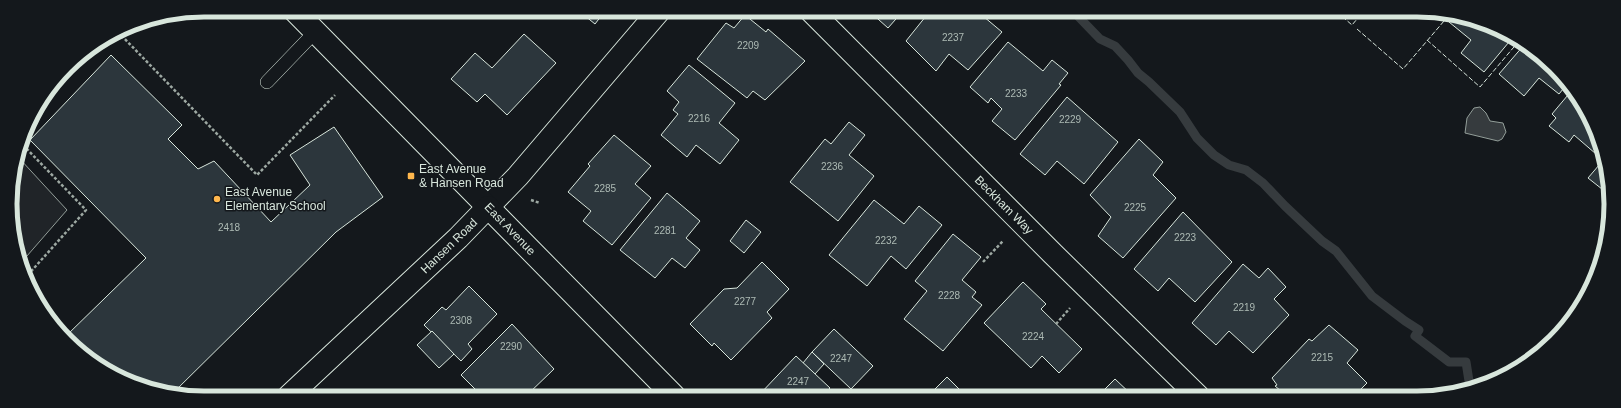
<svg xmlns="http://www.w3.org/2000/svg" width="1621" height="408" font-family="Arial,sans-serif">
	<rect width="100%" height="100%" fill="#14181c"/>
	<polygon fill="#202428" stroke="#939e99" points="19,158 67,210 20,264 10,191"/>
	<polygon fill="#363b3e" stroke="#939e99" points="1480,107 1486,113 1490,121 1503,123 1506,132 1502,139 1498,141 1465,133 1467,118 1474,108"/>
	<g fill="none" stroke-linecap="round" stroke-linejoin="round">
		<polyline stroke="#363b3e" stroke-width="9" points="1073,11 1100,39 1115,46 1128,60 1138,73 1149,82 1180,112 1197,138 1214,155 1229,165 1246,170 1263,183 1285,206 1322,241 1336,251 1372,296 1405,321 1419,330 1415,336 1449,362 1466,362 1469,381 1474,387"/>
	</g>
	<g fill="#2c363c" stroke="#d8e6dc">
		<polygon points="579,11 605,11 595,24"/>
		<polygon points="869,11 903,11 888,28"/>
		<polygon points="930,11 977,11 1002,32 968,70 949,54 936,71 906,41"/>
		<polygon points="745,15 766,32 768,29 805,61 765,100 753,91 747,98 697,59 726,23 734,28"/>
		<polygon points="1454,16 1514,36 1484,72 1461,53 1471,40 1449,22"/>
		<polygon points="524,34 556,63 507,115 485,94 477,102 451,79 475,53 492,68"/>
		<polygon points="1008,42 1043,71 1052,60 1068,73 1059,84 1061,85 1015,140 992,121 1002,109 991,98 988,103 970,87"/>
		<polygon points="1524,45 1568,83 1559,94 1539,78 1524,96 1499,74"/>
		<polygon points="111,55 182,125 168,139 198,169 214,161 271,222 310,185 290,155 334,127 383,197 336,232 172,394 107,372 66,336 146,258 30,140"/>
		<polygon points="689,65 735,103 719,123 739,140 720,164 696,145 687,157 661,135 678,114 673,110 679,102 667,91"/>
		<polygon points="1573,89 1602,148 1596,154 1574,135 1569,142 1549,126 1556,118 1552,114"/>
		<polygon points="1067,97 1118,142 1084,184 1057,161 1045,175 1020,154"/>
		<polygon points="849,122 865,135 849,155 874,176 838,221 790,182 825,139 831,144"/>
		<polygon points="614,135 651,166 635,184 651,198 612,245 583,221 591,211 568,192 590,166 588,164"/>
		<polygon points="1139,139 1163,162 1153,175 1176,198 1123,258 1098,236 1111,217 1090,195"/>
		<polygon points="1605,158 1607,193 1588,178"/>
		<polygon points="667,193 700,221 686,238 700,250 685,268 672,258 655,278 620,250"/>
		<polygon points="874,200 904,224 919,206 942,225 906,269 891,256 867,286 829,255"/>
		<polygon points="1183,212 1232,262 1195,302 1169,278 1158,291 1134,269"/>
		<polygon points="746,220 761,232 744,253 730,241"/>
		<polygon points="953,234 981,257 962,280 976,292 972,297 982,305 943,351 904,319 927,291 915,281"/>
		<polygon points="762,262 789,289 767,312 772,318 731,360 714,343 712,346 690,324 724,289 737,288"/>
		<polygon points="1243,264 1259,278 1268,268 1286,287 1274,299 1289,315 1253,353 1229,331 1216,345 1192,323"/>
		<polygon points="1023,282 1046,304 1041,309 1082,349 1059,373 1042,356 1031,368 984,323"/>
		<polygon points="469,286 497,314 468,344 472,349 461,361 424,325 442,307 446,310"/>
		<polygon points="512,324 554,369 526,396 503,396 497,390 490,396 482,396 461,375"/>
		<polygon points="1329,325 1358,350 1347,363 1367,383 1354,396 1287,396 1275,386 1277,385 1272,378 1309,339 1312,341"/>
		<polygon points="834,329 873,366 851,389 812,352"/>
		<polygon points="432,331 454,354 439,368 417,345"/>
		<polygon points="812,352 824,364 815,374 803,363"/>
		<polygon points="796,356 830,388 828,390 835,396 761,396 759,395"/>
		<polygon points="947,377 966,396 928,396"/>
		<polygon points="1115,379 1133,396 1098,396"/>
	</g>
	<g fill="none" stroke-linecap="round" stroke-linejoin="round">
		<defs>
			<polyline id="lane" points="267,82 315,32"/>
			<g id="street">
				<polyline points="811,11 1053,254 1198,396"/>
				<polyline points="488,207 518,176 659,11"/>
			</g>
			<g id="secondary">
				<polyline points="294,10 674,396"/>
				<polyline points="289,396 458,238 488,207"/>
			</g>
		</defs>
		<use href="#lane" stroke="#d8e6dc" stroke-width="14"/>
		<use href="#street" stroke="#d8e6dc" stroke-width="24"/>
		<use href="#secondary" stroke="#d8e6dc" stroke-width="24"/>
		<g stroke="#9da8a2" stroke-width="2.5" stroke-dasharray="3 2" stroke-linecap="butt">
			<polyline points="118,32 257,175 335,95"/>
			<polyline points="37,108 101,43"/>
			<polyline points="23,145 86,210 26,277"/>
			<polyline points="531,200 540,203"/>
			<polyline points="983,262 1003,241"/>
			<polyline points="1056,324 1070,308"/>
			<polyline points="1147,396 1153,390"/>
		</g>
		<use href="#lane" stroke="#14181c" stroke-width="13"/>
		<use href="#street" stroke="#14181c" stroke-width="22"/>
		<use href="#secondary" stroke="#14181c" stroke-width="22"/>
		<g stroke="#d8e6dc" stroke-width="1" stroke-dasharray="5 2" stroke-linecap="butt">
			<polyline points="362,10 363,11"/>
			<polyline points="1337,12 1352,25 1363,12"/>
			<polyline points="1357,29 1403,69 1450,14"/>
			<polyline points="1427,40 1480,87 1519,41"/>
		</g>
	</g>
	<g fill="#ffb74d" stroke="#14181c" stroke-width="1.5">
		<rect x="407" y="172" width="8" height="8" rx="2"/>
		<circle cx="217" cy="199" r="4"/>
	</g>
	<g text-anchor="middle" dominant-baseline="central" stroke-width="3" stroke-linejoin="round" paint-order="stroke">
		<g font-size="10" fill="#adbab4">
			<text x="953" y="37">2237</text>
			<text x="748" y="45">2209</text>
			<text x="1016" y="93">2233</text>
			<text x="699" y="118">2216</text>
			<text x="1070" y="119">2229</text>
			<text x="832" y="166">2236</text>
			<text x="605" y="188">2285</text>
			<text x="1135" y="207">2225</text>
			<text x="229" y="227">2418</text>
			<text x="665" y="230">2281</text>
			<text x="1185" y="237">2223</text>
			<text x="886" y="240">2232</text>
			<text x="949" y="295">2228</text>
			<text x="745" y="301">2277</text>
			<text x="1244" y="307">2219</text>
			<text x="461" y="320">2308</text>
			<text x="1033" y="336">2224</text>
			<text x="511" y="346">2290</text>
			<text x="1322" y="357">2215</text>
			<text x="841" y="358">2247</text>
			<text x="798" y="381">2247</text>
		</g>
		<g font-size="12" fill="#d8e6dc" stroke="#14181c" text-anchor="start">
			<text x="419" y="169">East Avenue<tspan x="419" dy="14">&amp; Hansen Road</tspan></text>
			<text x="225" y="192">East Avenue<tspan x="225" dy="14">Elementary School</tspan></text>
		</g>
		<g font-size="12" fill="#d8e6dc" stroke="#14181c">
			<text transform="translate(1004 205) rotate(45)">Beckham Way</text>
			<text transform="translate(510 229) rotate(46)">East Avenue</text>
			<text transform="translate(449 246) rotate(-44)">Hansen Road</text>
		</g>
	</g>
	<path d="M0 0H1621V408H0ZM204 17H1417A187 187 0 0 1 1604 204V204A187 187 0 0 1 1417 391H204A187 187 0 0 1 17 204V204A187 187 0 0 1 204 17Z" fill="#14181c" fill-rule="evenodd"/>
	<path fill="none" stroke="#d8e6dc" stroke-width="5" d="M204 17H1417A187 187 0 0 1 1604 204V204A187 187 0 0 1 1417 391H204A187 187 0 0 1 17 204V204A187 187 0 0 1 204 17Z"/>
</svg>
